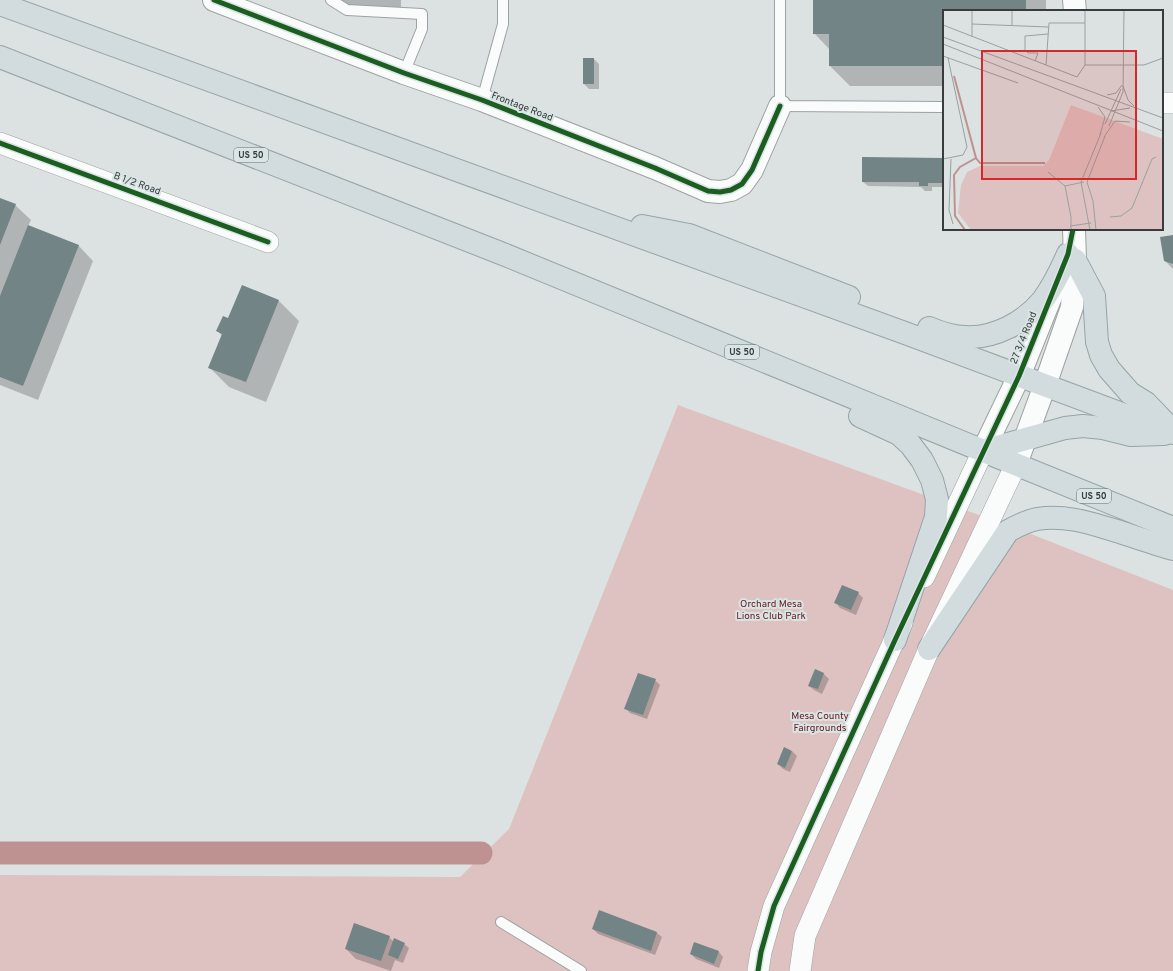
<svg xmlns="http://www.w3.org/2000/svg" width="1173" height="971" font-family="Overpass,sans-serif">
	<rect width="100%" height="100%" fill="#dce2e2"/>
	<polygon fill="#dec2c1" points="678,405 1031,534 1173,590 1173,971 0,971 0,875 460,877 509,829"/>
	<g fill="#0003">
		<polygon points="341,0 401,0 401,16 357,16"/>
		<polygon points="814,0 1046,0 1046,11 944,11 944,86 850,86 830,66 830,50 814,33"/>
		<polygon points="584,59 594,59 599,64 599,89 589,89 584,84"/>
		<polygon points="944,159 944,187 932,187 932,191 925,191 921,187 868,186 863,182"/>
		<polygon points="0,199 15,205 31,220 28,226 78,245 93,261 38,400 0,385"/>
		<polygon points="1173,236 1173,269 1165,261"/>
		<polygon points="243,286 279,301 299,321 266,402 229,387 209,367 222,336 218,331 229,320"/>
		<polygon points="858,593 863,598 856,615 840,608 836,603"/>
		<polygon points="816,671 824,674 829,679 822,694 814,690 809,686"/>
		<polygon points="655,680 660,685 647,719 630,713 626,709"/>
		<polygon points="792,751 797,756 790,772 783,769 778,764"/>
		<polygon points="599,912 657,933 662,937 655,955 598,934 593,929"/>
		<polygon points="389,937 394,942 404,944 409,948 403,963 395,960 391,971 356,959 346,949"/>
		<polygon points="695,944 719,952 723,957 719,968 696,959 691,954"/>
	</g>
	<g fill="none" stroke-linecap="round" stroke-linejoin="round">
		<polyline stroke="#bd9290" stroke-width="23" points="0,853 481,853"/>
	</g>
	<g fill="#728486">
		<polygon points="813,0 1026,0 1026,11 944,11 944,66 829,66 829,34 813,34"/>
		<rect x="583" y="58" width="11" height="26"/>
		<polygon points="862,157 944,158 944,183 928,183 928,186 919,186 919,182 862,182"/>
		<polygon points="0,198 16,204 0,245"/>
		<polygon points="28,225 79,245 23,386 0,377 0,296"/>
		<polygon points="1173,235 1173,264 1164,261 1160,237"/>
		<polygon points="242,285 279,300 246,382 208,368 222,334 216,331 223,316 228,318"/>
		<polygon points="842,585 859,592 851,610 834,603"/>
		<polygon points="815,669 824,673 818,689 808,686"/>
		<polygon points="638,673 656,679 643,715 624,709"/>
		<polygon points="784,747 792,751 785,768 777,764"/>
		<polygon points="599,910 657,932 651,951 592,929"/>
		<polygon points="354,923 390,936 381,961 345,949"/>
		<polygon points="394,938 405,943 398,959 388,955"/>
		<polygon points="694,942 719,951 714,964 690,954"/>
	</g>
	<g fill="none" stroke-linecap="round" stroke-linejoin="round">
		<defs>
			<g id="service">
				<polyline points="331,0 347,10 422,14 422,29 404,73"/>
				<polyline points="780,0 780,106 944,107"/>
				<polyline points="482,100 503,24 503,0"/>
				<polyline points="501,922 581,971"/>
			</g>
			<g id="minor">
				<polyline points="1162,103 1173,103"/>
				<polyline points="0,143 268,242"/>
				<polyline points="924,577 983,451"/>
				<polyline points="758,971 761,952 774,906 902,623"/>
				<polyline points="800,971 805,936 929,649 1016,464"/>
			</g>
			<g id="tertiary">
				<polyline points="214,0 404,73 482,100 655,168 708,191 720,192 731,190 742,184 752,170 780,106"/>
				<polyline points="1074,0 1075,11"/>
				<polyline points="983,451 1019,376 1054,289"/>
				<polyline points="1016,464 1045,385 1072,307 1075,260 1074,229"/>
			</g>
			<g id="trunk">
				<polyline points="0,4 905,333 1173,433"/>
				<path d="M0 57C168 122 336 187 503 254 726 345 949 438 1173 528"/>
				<polyline points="642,226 689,235 849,297"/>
				<polyline points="1075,260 1094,296 1097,342 1101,355 1109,369 1130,393 1146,403 1172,430"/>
				<path d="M929 328C941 333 953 337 965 337 994 339 1025 322 1043 300 1053 286 1061 270 1068 254"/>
				<polyline points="860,416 899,434 910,444 922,460 932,480 937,499 936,517 895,640"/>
				<polyline points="983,451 1065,428 1083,426 1103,428 1131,435 1164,434"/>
				<path d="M929 649 1008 531C1017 526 1027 521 1037 519 1066 514 1093 524 1120 532 1138 538 1155 544 1173 549"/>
			</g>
		</defs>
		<use href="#service" stroke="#9da1a2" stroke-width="12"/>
		<use href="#minor" stroke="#9da1a2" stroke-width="22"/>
		<use href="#tertiary" stroke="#9da1a2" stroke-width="24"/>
		<use href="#trunk" stroke="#95a4a6" stroke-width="24"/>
		<use href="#service" stroke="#fafbfb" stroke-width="10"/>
		<use href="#minor" stroke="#fafbfb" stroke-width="21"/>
		<use href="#tertiary" stroke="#fafbfb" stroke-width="22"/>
		<use href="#trunk" stroke="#d2dcde" stroke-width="22"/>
		<defs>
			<g id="cycleway">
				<polyline points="214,0 404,73 482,100 655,168 708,191 720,192 731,190 742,184 752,170 780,106"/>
				<polyline points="0,143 268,242"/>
				<polyline points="758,971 761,952 774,906 895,640 1019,376 1068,254 1073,229"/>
			</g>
		</defs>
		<use href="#cycleway" stroke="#d9e4e5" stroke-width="8"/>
		<use href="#cycleway" stroke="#1b5e20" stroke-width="5"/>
	</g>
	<g text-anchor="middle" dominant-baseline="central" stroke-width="4" stroke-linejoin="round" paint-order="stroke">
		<g fill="#d9e4e5" stroke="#686e6f" stroke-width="1">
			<rect x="234" y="148" width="34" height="14" rx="3"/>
			<rect x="725" y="345" width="34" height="14" rx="3"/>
			<rect x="1077" y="489" width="34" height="14" rx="3"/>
		</g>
		<g font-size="9" font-weight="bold" fill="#383c3d">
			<text x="251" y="155">US 50</text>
			<text x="742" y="352">US 50</text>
			<text x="1094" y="496">US 50</text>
		</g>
		<g font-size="10" fill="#383c3d" stroke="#d9e4e5">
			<text transform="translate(522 107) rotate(21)">Frontage Road</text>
			<text transform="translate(137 184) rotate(20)">B 1/2 Road</text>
			<text transform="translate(1024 338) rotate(-68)">27 3/4 Road</text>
		</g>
		<g font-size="10" fill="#66161c" stroke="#d9e4e5">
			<text x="771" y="604">Orchard Mesa<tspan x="771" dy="12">Lions Club Park</tspan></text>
			<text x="820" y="716">Mesa County<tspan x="820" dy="12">Fairgrounds</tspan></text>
		</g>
	</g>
	<g transform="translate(943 10)">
		<rect width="220" height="220" fill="#dce2e2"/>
		<path d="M128 95 220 129V220H28L15 203 18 175 24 162 37 156H100L106 150Z" fill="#dec2c1"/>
		<path fill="none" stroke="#bd9290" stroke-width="2" d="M11 66 33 148 37 153H102M22 220 12 206 11 165 17 157 33 148"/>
		<path fill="none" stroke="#9aa0a0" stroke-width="1" d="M69 0V15M29 14 105 17M0 15 134 67 142 55V0M0 27 220 108M29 27V0M0 34 220 121M0 46 75 73M92 51 95 43H85L82 40V26L105 24M103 55 106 13H142M142 55H201L220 48M180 76 185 90 191 96M164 85 173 83 179 75M155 97 162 107 157 125M168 101 187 98M162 114 178 79M166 116 180 82 181 0M161 127 172 111 187 112M0 149 20 145 24 137 5 48M8 149 6 200 10 214M105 162 122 176 128 207V220M122 176 141 172M167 207 178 206 189 198 209 149 213 147M127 216 148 213M147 220 138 172 158 123M153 220 150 191 144 172 162 126"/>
		<path fill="#d62828" fill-opacity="0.15" stroke="#d62828" stroke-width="2" d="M39 41H193V169H39Z"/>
		<rect width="220" height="220" fill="none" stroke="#383c3d" stroke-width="2"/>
	</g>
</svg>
